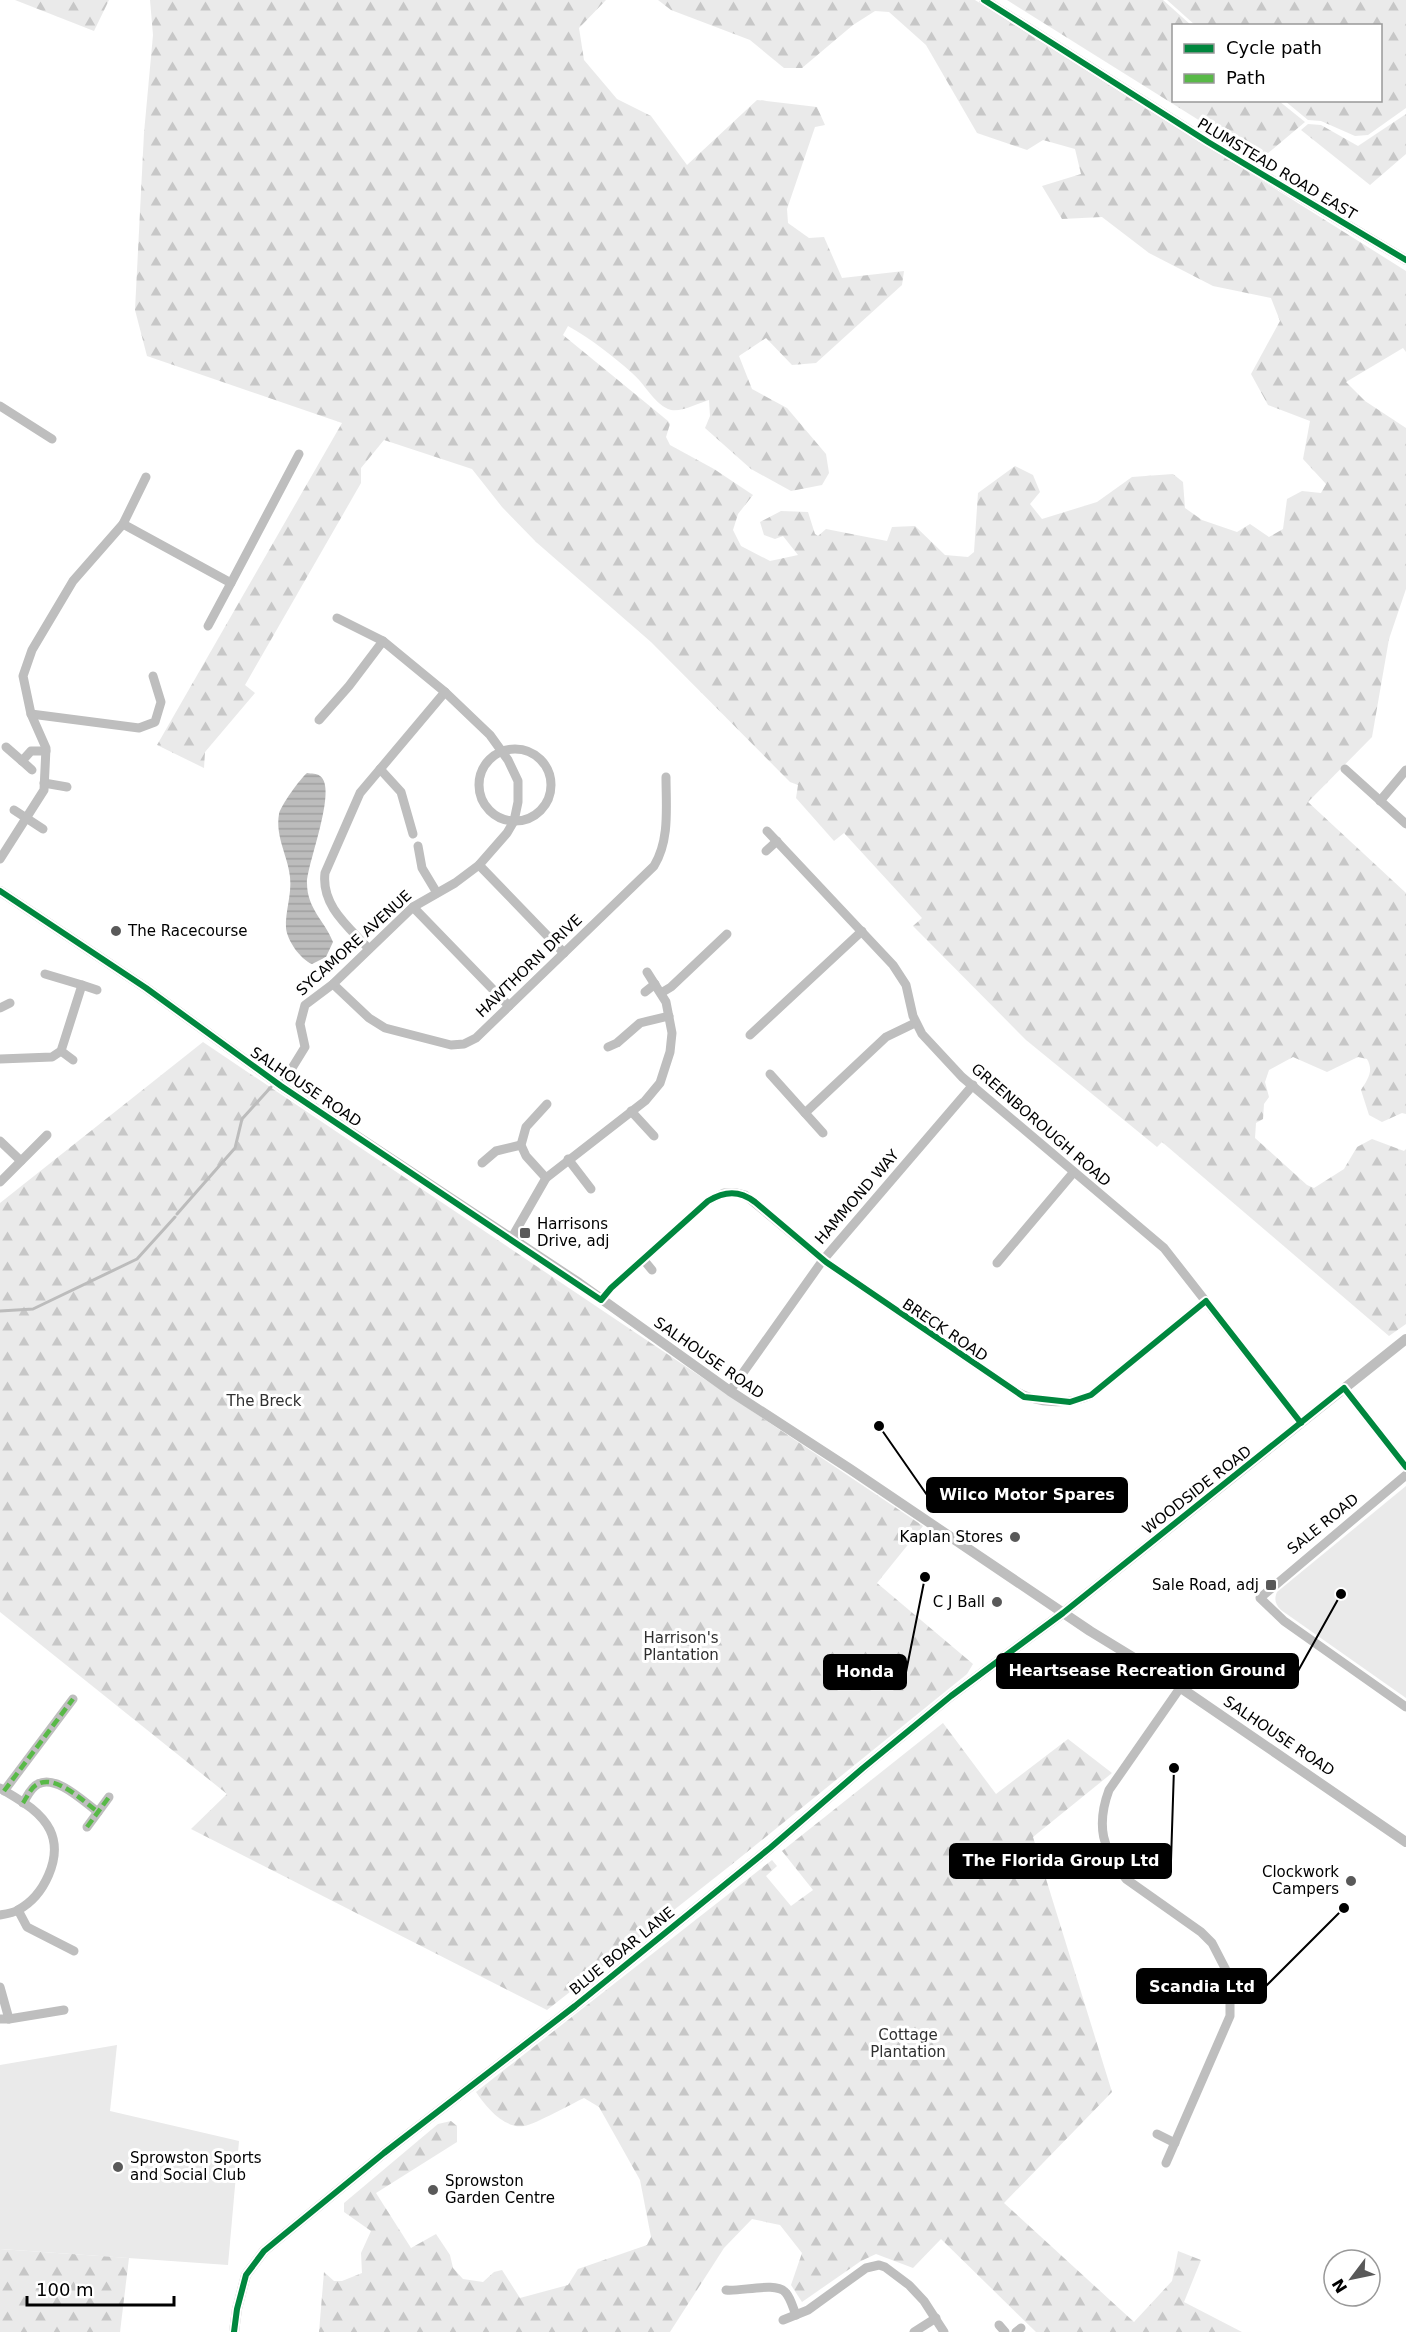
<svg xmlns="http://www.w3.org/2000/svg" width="1406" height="2332" font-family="'DejaVu Sans',sans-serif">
	<defs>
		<pattern id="forest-firs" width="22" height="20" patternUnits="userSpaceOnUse" patternTransform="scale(1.5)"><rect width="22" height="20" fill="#eaeaea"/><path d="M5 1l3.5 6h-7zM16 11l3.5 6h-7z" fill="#c7c7c7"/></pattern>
		<pattern id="water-rules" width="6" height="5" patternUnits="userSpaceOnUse" patternTransform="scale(1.5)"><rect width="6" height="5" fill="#bcbcbc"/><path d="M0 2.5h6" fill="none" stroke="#a0a0a0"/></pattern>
	</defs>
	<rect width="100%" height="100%" fill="#fff"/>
	<g fill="#eaeaea">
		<path d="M1406 1486V1698L1281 1610C1275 1604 1274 1599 1277 1592Z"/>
		<polygon points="117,2045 110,2111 239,2141 228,2265 0,2249 0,2065"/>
	</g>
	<g fill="url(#forest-firs)">
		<polygon points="15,0 109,0 94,31"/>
		<path d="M150 0H606L579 28 584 60 617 99 651 116 687 165 757 100 817 107 825 125 815 127 787 209 788 223 809 238 824 237 842 278 904 271 902 285 816 363 792 365 766 338 739 356 752 389 787 408 826 454 829 473 822 485 791 491 751 469 705 428 710 416 709 400C698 403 679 414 668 409 653 402 645 384 632 373 612 355 591 339 568 326L563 335 668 421 670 424 666 437 670 445 714 469 753 495 738 514 733 530 741 546 770 561 798 555 783 536 775 539 764 535 760 522 781 511 808 512 815 534 818 536 826 529 887 541 892 527 915 526 945 555 968 557 974 552 978 493 1015 466 1033 475 1040 492 1030 504 1042 519 1097 502 1132 477 1173 474 1183 482 1185 508 1202 520 1237 532 1250 524 1269 537 1283 529 1287 499 1302 491 1321 493 1326 484 1303 459 1310 421 1268 405 1251 374 1280 321 1271 298 1213 286 1149 253 1102 217 1062 219 1042 186 1081 174 1075 149 1043 140 1027 150 977 133 926 45 889 12 875 11 853 25 802 68H784L750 40 671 10 658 0H975L1406 271V352L1403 348 1346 382 1365 401 1406 428V589L1389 639 1372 737 1308 802 1406 893V1114L1402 1113 1382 1122 1369 1115 1361 1090C1368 1079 1374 1071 1367 1059L1358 1057 1327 1072 1293 1057 1269 1070 1265 1082 1269 1097 1264 1104 1263 1119 1256 1123 1255 1138 1307 1185 1314 1188 1344 1169 1357 1147 1372 1139 1404 1151 1406 1149V1324L1389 1336 1162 1142 1157 1147 1026 1040 913 926 922 918 844 833 834 841 796 798 798 785 790 782 651 642 536 542 502 507 472 469 384 440 361 468V483L245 685 255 693 205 752 204 768 157 745 342 423 147 356 135 310 144 133 153 35Z"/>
		<polygon points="1007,0 1163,0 1191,25 1174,26 1174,100 1279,101 1305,122 1261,159"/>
		<polygon points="1167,0 1406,0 1406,108 1368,135 1355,136 1321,121 1308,120 1285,101 1380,100 1380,26 1195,25"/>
		<polygon points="1406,114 1406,154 1370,185 1301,130 1308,124 1321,125 1358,146"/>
		<polygon points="203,1042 923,1526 877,1583 973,1664 967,1674 731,1865 547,2010 191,1829 227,1794 0,1612 0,1203"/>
		<path d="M943 1723 996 1794 1068 1739 1112 1773 1033 1837 1112 2092 1004 2203 1134 2322 1172 2281 1178 2251 1201 2260 1184 2302 1242 2332H1036L941 2239 913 2268 876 2254 861 2261 802 2302 791 2285 802 2253 780 2225 752 2219 724 2248 670 2332H319L324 2272 334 2281H342L362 2273 361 2253 371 2231 344 2212V2203L438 2124 451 2121 457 2126V2142L376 2193 411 2248 436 2234 450 2255 453 2268 463 2279 483 2282 494 2272 502 2270 520 2298 568 2285 578 2269 647 2245 651 2237 640 2180 599 2107 584 2098C571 2104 536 2124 524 2126 504 2129 486 2107 476 2092L772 1860 777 1866 766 1876 791 1906 813 1890 782 1851Z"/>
		<polygon points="0,2249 129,2258 120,2332 0,2332"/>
	</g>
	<path fill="url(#water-rules)" d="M307 773C311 774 317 773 320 776 338 788 307 864 307 883 307 909 325 921 333 942L326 957 312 964C300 959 287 940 286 928 285 911 292 895 290 877 288 856 275 837 279 814 281 805 300 779 307 773Z"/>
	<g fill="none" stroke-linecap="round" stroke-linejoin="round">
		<g stroke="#bcbcbc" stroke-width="3">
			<polyline points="177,1214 235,1148 242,1119 271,1087"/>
			<polyline points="0,1311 33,1309 137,1259 175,1217"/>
		</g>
		<g stroke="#bebebe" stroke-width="9">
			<polyline points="0,406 52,439"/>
			<polyline points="123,524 231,583 208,626"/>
			<polyline points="231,583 299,454"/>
			<polyline points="31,714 139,728 155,722 161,702 153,676"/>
			<polyline points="319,720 349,686 383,641"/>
			<polyline points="6,747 22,761"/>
			<circle cx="515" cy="785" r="36"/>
			<polyline points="380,769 401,792 413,834"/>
			<polyline points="1345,769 1406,824"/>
			<polyline points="32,770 22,761 31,751 46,751"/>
			<polyline points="44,783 67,787"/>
			<polyline points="1380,801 1406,770"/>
			<polyline points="14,810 43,829"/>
			<polyline points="767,831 893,965 906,985 913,1016 922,1034 962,1077 1164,1248 1301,1423"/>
			<polyline points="418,846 422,868 437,893"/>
			<polyline points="766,851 777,841"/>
			<polyline points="0,859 44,790 46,748 31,714 23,676 32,650 73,581 123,524 146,477"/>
			<polyline points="479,865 564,953"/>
			<polyline points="413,907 509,1006"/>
			<path d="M369 949C349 927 321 906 325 873L360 793 445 692"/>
			<path d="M333 984 369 1018 385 1028 451 1045 464 1044 476 1038 654 866C670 840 666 807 666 777"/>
			<polyline points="82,985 97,990"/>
			<polyline points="645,992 655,984"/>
			<polyline points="661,993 671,987 727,934"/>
			<polyline points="0,1008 10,1003"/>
			<polyline points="750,1035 862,931"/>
			<polyline points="608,1047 617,1043 640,1023 669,1016"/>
			<polyline points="61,1051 73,1060"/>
			<polyline points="0,1059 52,1057 61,1051 82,985 45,974"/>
			<polyline points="770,1074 823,1133"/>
			<polyline points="281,1086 305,1047 300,1024 305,1005 333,984 413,907 455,883 479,865 507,833 514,821 518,802 518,781 508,760 490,735 445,692 383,641 337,618"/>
			<polyline points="631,1111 654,1136"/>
			<polyline points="805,1113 886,1037 915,1023"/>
			<polyline points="0,1141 21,1161"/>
			<polyline points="568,1159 591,1189"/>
			<polyline points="482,1163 496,1151 521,1145"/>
			<polyline points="546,1178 526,1156 521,1145 526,1127 547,1104"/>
			<polyline points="0,1182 47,1135"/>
			<polyline points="511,1239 546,1178 645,1101 660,1083 670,1052 672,1033 666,1002 647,972"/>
			<polyline points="643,1259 652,1270"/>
			<polyline points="997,1263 1073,1173"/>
			<path d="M631 1270 708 1201 724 1193H737L745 1195 826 1262 1015 1391C1036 1403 1069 1406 1091 1395L1206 1301"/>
			<polyline points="1344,1388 1406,1467"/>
			<polyline points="730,1391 823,1260 973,1085"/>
			<polyline points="1406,1475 1260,1598 1284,1621 1406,1707"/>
			<path d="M0 1788C18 1799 40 1810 50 1830 63 1857 44 1896 18 1910 13 1913 6 1914 0 1915"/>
			<polyline points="4,1791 73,1699"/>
			<path d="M23 1803C27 1797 31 1787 38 1784 56 1774 84 1802 98 1812"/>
			<polyline points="87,1827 109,1797"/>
			<polyline points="18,1910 27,1927 74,1951"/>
			<polyline points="0,1987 9,2019 0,2019"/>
			<polyline points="9,2019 64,2010"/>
			<polyline points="1157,2134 1175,2143"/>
			<path d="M1166 2163 1230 2016V1987L1227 1972 1212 1943 1201 1932 1126 1879C1102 1850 1096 1825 1109 1790L1180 1688"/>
			<path d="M726 2290C741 2292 777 2281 786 2293 791 2299 793 2308 796 2315"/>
			<polyline points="783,2320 808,2310 866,2268 879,2265 885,2267 909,2285 924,2301 944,2332"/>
			<polyline points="999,2325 1005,2332"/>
			<polyline points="914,2332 936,2318"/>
			<polyline points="1016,2332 1021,2328"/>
		</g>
		<g stroke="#bebebe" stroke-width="10">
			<polyline points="984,0 1208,142 1406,260"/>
			<polyline points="0,891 146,988 281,1086 579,1283 730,1391 850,1469 1090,1631 1162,1675 1406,1842"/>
			<polyline points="234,2332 237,2309 246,2275 264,2251 281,2237 384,2153 575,2006 770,1848 863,1768 951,1696 1063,1613 1406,1339"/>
		</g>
		<g stroke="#58b947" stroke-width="4.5" stroke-dasharray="9 4.5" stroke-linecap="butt">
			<polyline points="4,1791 73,1699"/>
			<path d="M23 1803C27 1797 31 1787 38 1784 56 1774 84 1802 98 1812"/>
			<polyline points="87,1827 109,1797"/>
		</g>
		<defs>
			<g id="cycleway">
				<polyline points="984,0 1208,142 1406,260"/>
				<path d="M0 891 146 988 281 1086 601 1300 611 1288 708 1201C725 1191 739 1190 755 1202L826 1262 1024 1397 1070 1402 1091 1395 1206 1301 1301 1423"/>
				<polyline points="234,2332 237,2309 246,2275 264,2251 281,2237 384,2153 575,2006 770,1848 863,1768 951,1696 1063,1613 1344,1388 1406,1467"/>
			</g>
		</defs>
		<use href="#cycleway" stroke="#fff" stroke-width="10"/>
		<use href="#cycleway" stroke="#00873e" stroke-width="6"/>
	</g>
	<g fill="#595959" stroke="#fff" stroke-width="2">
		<circle cx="116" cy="931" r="6"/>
		<rect x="519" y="1227" width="12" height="12" rx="3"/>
		<circle cx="1015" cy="1537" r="6"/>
		<rect x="1265" y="1579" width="12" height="12" rx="3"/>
		<circle cx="997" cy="1602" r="6"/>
		<circle cx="1351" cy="1881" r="6"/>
		<circle cx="118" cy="2167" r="6"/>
		<circle cx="433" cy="2190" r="6"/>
	</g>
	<g text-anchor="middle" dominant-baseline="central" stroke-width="6" stroke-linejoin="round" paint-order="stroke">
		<g font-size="15" fill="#000" stroke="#fff">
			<text transform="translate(1277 169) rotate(31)">PLUMSTEAD ROAD EAST</text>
			<text transform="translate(354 943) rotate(-42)">SYCAMORE AVENUE</text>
			<text transform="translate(529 966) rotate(-44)">HAWTHORN DRIVE</text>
			<text transform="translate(306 1087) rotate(34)">SALHOUSE ROAD</text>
			<text transform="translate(1041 1125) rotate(41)">GREENBOROUGH ROAD</text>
			<text transform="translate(857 1197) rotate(-49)">HAMMOND WAY</text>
			<text transform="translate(945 1330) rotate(34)">BRECK ROAD</text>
			<text transform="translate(709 1358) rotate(35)">SALHOUSE ROAD</text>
			<text transform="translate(1197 1490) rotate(-38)">WOODSIDE ROAD</text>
			<text transform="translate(1323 1524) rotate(-39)">SALE ROAD</text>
			<text transform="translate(1279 1736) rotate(34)">SALHOUSE ROAD</text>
			<text transform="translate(622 1951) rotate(-39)">BLUE BOAR LANE</text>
		</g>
		<g font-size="15" fill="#000" stroke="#fff" text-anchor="start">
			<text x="128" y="931">The Racecourse</text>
			<text x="537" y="1224">Harrisons<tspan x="537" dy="17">Drive, adj</tspan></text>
			<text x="1003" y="1537" text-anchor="end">Kaplan Stores</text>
			<text x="1259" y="1585" text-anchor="end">Sale Road, adj</text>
			<text x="985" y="1602" text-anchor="end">C J Ball</text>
			<text x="1339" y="1872" text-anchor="end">Clockwork<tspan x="1339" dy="17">Campers</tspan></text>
			<text x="130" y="2158">Sprowston Sports<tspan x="130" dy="17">and Social Club</tspan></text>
			<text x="445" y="2181">Sprowston<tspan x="445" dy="17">Garden Centre</tspan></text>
		</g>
		<g font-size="15" fill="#2f2f2f" stroke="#fff">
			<text x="264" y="1401">The Breck</text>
			<text x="681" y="1638">Harrison's<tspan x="681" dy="17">Plantation</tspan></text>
			<text x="908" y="2035">Cottage<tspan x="908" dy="17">Plantation</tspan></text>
		</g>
	</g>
	<path fill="none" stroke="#000" stroke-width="2" d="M879 1426L927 1495M1341 1594L1298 1671M925 1577L906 1672M1174 1768L1171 1861M1344 1908L1266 1986"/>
	<g fill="#000" stroke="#fff" stroke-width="2">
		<circle cx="879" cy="1426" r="6"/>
		<circle cx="1341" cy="1594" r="6"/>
		<circle cx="925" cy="1577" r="6"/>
		<circle cx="1174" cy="1768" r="6"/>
		<circle cx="1344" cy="1908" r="6"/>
	</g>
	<g fill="#000" stroke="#000" stroke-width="2">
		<rect x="927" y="1478" width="200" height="34" rx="6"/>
		<rect x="997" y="1654" width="301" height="34" rx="6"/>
		<rect x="824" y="1655" width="82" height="34" rx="6"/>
		<rect x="950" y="1844" width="221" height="34" rx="6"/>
		<rect x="1137" y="1969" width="129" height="34" rx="6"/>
	</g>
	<g font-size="16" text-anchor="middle" font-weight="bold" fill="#fff">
		<text x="1027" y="1500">Wilco Motor Spares</text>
		<text x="1147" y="1676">Heartsease Recreation Ground</text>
		<text x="865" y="1677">Honda</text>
		<text x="1061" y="1866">The Florida Group Ltd</text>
		<text x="1202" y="1992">Scandia Ltd</text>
	</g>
	<rect x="1172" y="24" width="210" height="78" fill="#ffffff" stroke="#999999" stroke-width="1.5"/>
	<rect x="1184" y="44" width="30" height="9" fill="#00873e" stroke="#999999" stroke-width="1.5"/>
	<text x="1226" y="54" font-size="18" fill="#000000">Cycle path</text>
	<rect x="1184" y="74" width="30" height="9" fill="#58b947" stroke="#999999" stroke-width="1.5"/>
	<text x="1226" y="84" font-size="18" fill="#000000">Path</text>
	<g transform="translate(1352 2278) rotate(238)"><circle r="28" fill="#ffffff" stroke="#999999" stroke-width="1.5"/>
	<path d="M0-4.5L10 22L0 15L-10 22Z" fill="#595959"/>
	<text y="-9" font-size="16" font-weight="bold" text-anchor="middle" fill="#000000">N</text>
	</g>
	<path d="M27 2296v9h147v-9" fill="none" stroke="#000000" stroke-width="3"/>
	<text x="36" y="2296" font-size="18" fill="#000000" stroke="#ffffff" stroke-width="4.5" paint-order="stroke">100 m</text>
</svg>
